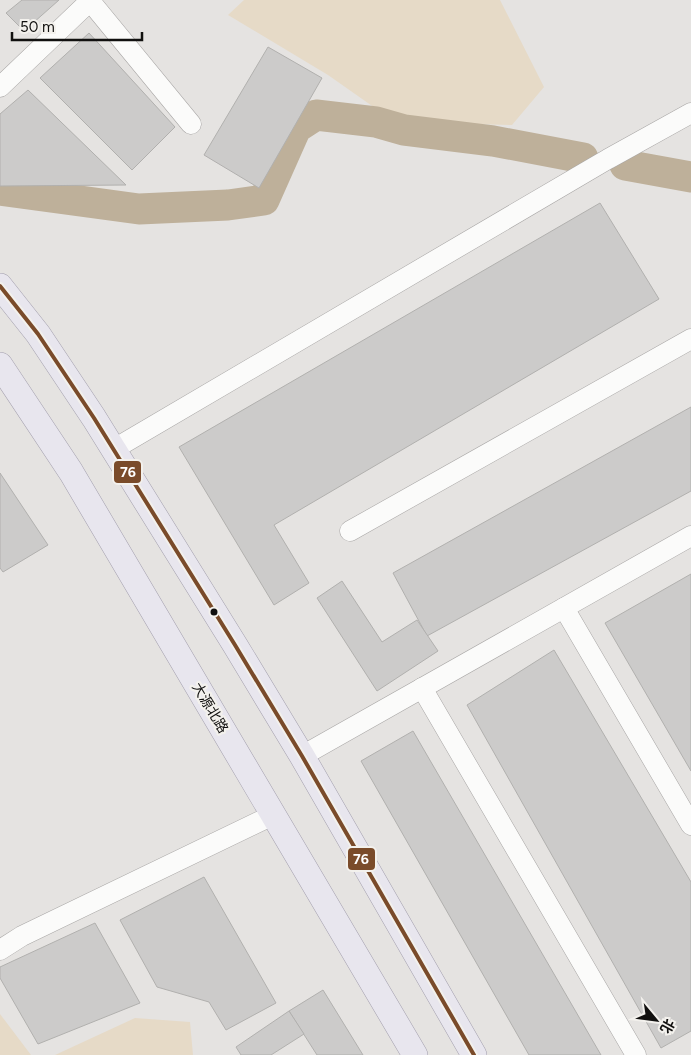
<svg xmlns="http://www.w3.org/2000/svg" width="691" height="1055" font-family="Figtree,'Noto Sans SC',sans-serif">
	<rect width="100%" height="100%" fill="#e5e3e1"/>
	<g fill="#e6dac7">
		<polygon points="244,0 500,0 544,87 512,125 395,122 328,75 228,15"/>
		<polygon points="0,1014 31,1055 0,1055"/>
		<polygon points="135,1018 190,1022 193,1055 55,1055"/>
	</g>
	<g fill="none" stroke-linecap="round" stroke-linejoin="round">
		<g stroke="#beb09a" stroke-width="31">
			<polyline points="625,165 691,177"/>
			<polyline points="0,190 139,209 228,205 264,200 296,128 316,115 376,122 404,130 493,141 583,158"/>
		</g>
	</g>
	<g fill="#cccbca" stroke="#b1b0ae">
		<polygon points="22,0 59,0 24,31 6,13"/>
		<polygon points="89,33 175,127 132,170 40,78"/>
		<polygon points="268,47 322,78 259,188 204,155"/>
		<polygon points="28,90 126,185 0,186 0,114"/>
		<polygon points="600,203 659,299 274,525 309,583 274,605 179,447"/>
		<polygon points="691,407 691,491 427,636 393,573"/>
		<polygon points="0,473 48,545 3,572 0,568"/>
		<polygon points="691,574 691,771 605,623"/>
		<polygon points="342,581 382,642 417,620 438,651 377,691 317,598"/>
		<polygon points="554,650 691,882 691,1031 661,1048 467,705"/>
		<polygon points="413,731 601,1055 529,1055 361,761"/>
		<polygon points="204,877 276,1003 226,1030 209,1002 157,987 120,920"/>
		<polygon points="95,923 140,1003 38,1044 0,978 0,967"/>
		<polygon points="323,990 363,1055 317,1055 289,1011"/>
		<polygon points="289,1011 304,1034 271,1055 241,1055 236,1047"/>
	</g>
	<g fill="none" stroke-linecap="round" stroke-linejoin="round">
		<defs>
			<g id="minor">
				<polyline points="0,87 90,1 191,124"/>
				<polyline points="114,449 608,159 691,113"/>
				<polyline points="350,531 691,339"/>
				<polyline points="564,608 691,825"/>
				<polyline points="422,688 636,1055"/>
				<polyline points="302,756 691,536"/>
				<polyline points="0,950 22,936 273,815"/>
			</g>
			<g id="major">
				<polyline points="0,286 38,334 94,418 235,645 302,756 474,1055"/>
				<polyline points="0,365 71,472 415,1055"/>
			</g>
		</defs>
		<use href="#minor" stroke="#a8a6a5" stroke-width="21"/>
		<use href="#major" stroke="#a39fad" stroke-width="26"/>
		<use href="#minor" stroke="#fbfbfa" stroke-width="20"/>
		<use href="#major" stroke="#e8e6ee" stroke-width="25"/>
		<defs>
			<polyline id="bus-1" points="0,286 38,334 94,418 235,645 302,756 474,1055"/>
		</defs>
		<use href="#bus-1" stroke="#f3f1ed" stroke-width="8"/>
		<use href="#bus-1" stroke="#7a4b2a" stroke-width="4"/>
	</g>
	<circle fill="#11100f" stroke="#f3f1ed" stroke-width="2" cx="214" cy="612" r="4.5"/>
	<g text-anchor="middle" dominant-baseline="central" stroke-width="4.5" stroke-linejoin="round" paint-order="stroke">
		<g font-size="14" fill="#11100f" stroke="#f3f1ed">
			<text transform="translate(210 708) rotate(59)">大源北路</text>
		</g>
	</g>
	<g stroke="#f3f1ed" stroke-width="2">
		<rect x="113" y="460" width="29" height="24" rx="5" fill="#7a4b2a"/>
		<rect x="347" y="847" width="29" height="24" rx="5" fill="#7a4b2a"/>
	</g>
	<g font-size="14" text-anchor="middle" font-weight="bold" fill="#fff">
		<text x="128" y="477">76</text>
		<text x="361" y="864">76</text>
	</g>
	<g transform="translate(656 1020) rotate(119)" stroke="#f3f1ed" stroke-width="4" paint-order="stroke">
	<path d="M0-4L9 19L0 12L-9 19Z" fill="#11100f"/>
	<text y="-8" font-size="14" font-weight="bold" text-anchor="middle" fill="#11100f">北</text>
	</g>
	<path d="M12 32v8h130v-8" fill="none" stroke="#11100f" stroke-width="2.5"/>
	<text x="20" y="32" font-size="15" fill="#11100f" stroke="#f3f1ed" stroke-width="4" paint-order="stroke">50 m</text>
</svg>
